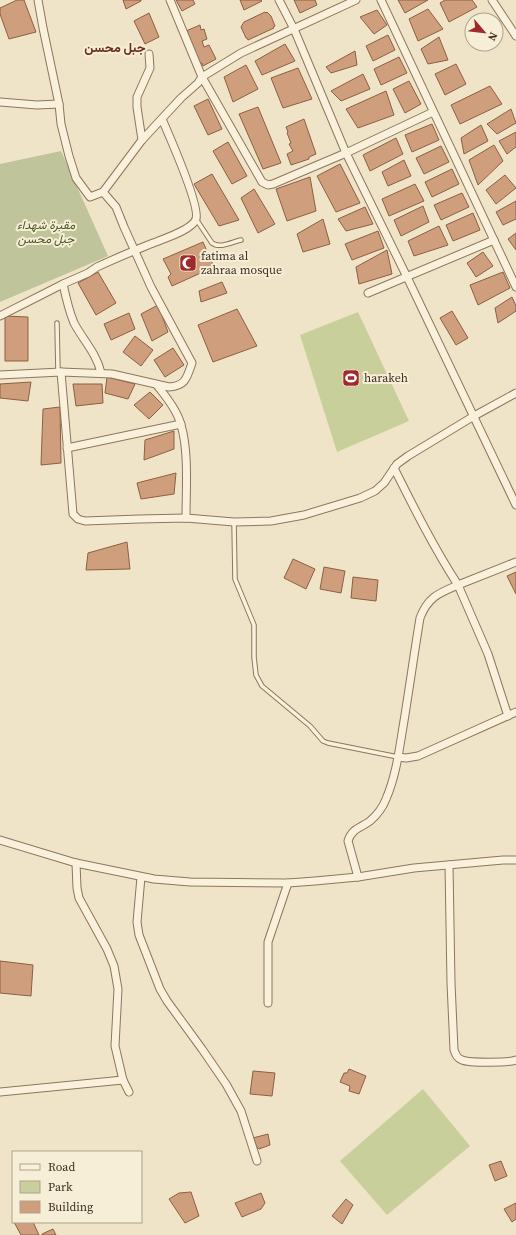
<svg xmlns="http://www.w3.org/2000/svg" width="516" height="1235" font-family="'Source Serif 4',Vazirmatn,serif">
	<rect width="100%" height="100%" fill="#f0e4c8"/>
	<g fill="#c9cf9b">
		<polygon points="358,312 409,421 337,452 300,335"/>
		<polygon points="423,1089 470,1146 387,1215 340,1161"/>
	</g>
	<polygon fill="#bfc49a" points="61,151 108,256 0,302 0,164"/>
	<g fill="#cf9f7d" stroke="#8d5f41">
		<polygon points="17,0 24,0 36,32 9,39 0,14 0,8"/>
		<polygon points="123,0 141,0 141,1 126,9"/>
		<polygon points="176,0 193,0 195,4 182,11"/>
		<polygon points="240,0 261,0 262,1 244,10"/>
		<polygon points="294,0 315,0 317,5 300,13"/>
		<polygon points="398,0 428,0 405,13"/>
		<polygon points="445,0 472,0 477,7 449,22 440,3"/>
		<polygon points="428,9 443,29 418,41 409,19"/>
		<polygon points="377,10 387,25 374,34 360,17"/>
		<polygon points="265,12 266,13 267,12 271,16 275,26 273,27 274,28 248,40 247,38 246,38 241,27 244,22"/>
		<polygon points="149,13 159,37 145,44 134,21"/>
		<polygon points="200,25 201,30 204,29 207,39 202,41 204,47 209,45 216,59 203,66 202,63 200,64 192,47 193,45 191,44 186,31"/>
		<polygon points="388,35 395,50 373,61 366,46"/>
		<polygon points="439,37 448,60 428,64 421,49"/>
		<polygon points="285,44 295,61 262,75 255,61"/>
		<polygon points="355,51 357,65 331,73 326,67"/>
		<polygon points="399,57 407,73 381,85 374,69"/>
		<polygon points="456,64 466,84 445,95 435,74"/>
		<polygon points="246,65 258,89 233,102 224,77"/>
		<polygon points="298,68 312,99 283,108 271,78"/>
		<polygon points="363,74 370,89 341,101 331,91"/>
		<polygon points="409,81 421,104 405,113 393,89"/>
		<polygon points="490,86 502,104 460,124 451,105"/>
		<polygon points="386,91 394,115 358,128 346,109"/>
		<polygon points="208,99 222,129 208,135 194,106"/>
		<polygon points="258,107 281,163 263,169 239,114"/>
		<polygon points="511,109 516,123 497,134 487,124"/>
		<polygon points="304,119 316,154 309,157 309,159 291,165 287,154 293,151 289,144 291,143 287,133 288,132 286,127"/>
		<polygon points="432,124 439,140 412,152 405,135"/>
		<polygon points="481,125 488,141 464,154 461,138"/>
		<polygon points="516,132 516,147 507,154 499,141"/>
		<polygon points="396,138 403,154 370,171 363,155"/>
		<polygon points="228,142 247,176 232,184 213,151"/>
		<polygon points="494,145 503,161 478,185 469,160"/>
		<polygon points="441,146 449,162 424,174 416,158"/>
		<polygon points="404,160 411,176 388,186 382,172"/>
		<polygon points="340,164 360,203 336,212 317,176"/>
		<polygon points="452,169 459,184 432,197 425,182"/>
		<polygon points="212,174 239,220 219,226 194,184"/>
		<polygon points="505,175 516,188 496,204 486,190"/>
		<polygon points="310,177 316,211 287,221 276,189"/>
		<polygon points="415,184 424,201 389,216 382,199"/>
		<polygon points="254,189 275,224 258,233 241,198"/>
		<polygon points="462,193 469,207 441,220 434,205"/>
		<polygon points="516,201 516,219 503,225 496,212"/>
		<polygon points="423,206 429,222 401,236 394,220"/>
		<polygon points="365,207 373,224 346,231 338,219"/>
		<polygon points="473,213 480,230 453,241 446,225"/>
		<polygon points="323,219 330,244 303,252 297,234"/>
		<polygon points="439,226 448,245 414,256 408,241"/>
		<polygon points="378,231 384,248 352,260 345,244"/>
		<polygon points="516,233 516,250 508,239"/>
		<polygon points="203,242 214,267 172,286 168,277 171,274 163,259"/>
		<polygon points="387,250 392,274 359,284 356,267"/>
		<polygon points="483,252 493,266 476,277 467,263"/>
		<polygon points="98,272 116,303 96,315 78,283"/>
		<polygon points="503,272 510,288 478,305 470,285"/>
		<polygon points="222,282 227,293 201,302 199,291"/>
		<polygon points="512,297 516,306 516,311 498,323 495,308"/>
		<polygon points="158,305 168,332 152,341 141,314"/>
		<polygon points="237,309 257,346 213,362 198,325"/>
		<polygon points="452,311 468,338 456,345 440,318"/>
		<polygon points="129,313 135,329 111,340 104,324"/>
		<polygon points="5,316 28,317 28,361 5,361"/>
		<polygon points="135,336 153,350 141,366 123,352"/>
		<polygon points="173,348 184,365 165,377 154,360"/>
		<polygon points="107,377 135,384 128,399 105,393"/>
		<polygon points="31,382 28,401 0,398 0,384"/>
		<polygon points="73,384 102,384 103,403 76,406"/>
		<polygon points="150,392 163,405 149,419 134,405"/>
		<polygon points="60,407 61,463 41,465 43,409"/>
		<polygon points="174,431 174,449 144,460 145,440"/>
		<polygon points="176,473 174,494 141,499 137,483"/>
		<polygon points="127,542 130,569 86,570 88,553"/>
		<polygon points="293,559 315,569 306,589 284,578"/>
		<polygon points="324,567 345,571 341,593 320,589"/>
		<polygon points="516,572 516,594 507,576"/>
		<polygon points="353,577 378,580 376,601 351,598"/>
		<polygon points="0,961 33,965 31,996 0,993"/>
		<polygon points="349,1069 366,1076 359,1094 349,1091 350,1086 340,1082 344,1073 347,1073"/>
		<polygon points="253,1071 275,1073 272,1096 250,1094"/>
		<polygon points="268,1134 270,1145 259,1149 256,1146 253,1138"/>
		<polygon points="501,1161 507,1176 495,1181 489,1165"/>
		<polygon points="191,1192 199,1216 185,1223 169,1199 179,1193"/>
		<polygon points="261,1193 265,1203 261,1209 242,1217 235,1203"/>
		<polygon points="346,1199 353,1205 342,1224 332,1216"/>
		<polygon points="516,1203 516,1219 512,1222 504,1209"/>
		<polygon points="14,1222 33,1222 39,1235 21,1235"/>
		<polygon points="53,1229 56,1235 42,1235 42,1234"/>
	</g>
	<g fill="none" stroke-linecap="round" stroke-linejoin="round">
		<defs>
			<g id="service">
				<path d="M196 219 212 243C220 249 232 242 241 240"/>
				<polyline points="57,323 58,372"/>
				<polyline points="234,522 235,579 254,625 254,657 256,675 262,686 310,726 323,741 328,743 398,757"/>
			</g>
			<g id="minor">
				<polyline points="170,0 202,77 262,182 268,185 273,184 346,153 433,112"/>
				<polyline points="279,0 294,29 346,153 407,277 516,505"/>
				<polyline points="381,0 516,287"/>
				<polyline points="492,0 516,36"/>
				<polyline points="0,102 37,105 59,104"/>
				<polyline points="142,140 137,107 137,97 150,68 149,54"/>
				<polyline points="103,192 142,140 181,98 198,83 202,77 241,53 356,0"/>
				<polyline points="368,293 494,240"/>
				<polyline points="0,316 63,284"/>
				<polyline points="61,372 73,514 78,519 85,521 139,519 186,518 234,522 271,521 304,515 360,498 375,491 384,483 397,464 408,456 474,416 516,393"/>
				<path d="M101 373C97 354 83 340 74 323 69 311 66 298 63 284L88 273 97 267C114 259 131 252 148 245 159 240 192 231 196 219 200 206 169 135 162 119"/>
				<path d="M0 375 61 372 112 374 169 387C186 386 187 377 192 363L151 287 124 227 116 207 103 192 90 197 76 178 69 156 61 124 59 104 43 28 38 0"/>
				<path d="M157 385C166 397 177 410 181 425 189 452 186 489 186 518"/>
				<polyline points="67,448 181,424"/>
				<polyline points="508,716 488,654 458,585 516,562"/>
				<polyline points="398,757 406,758 418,756 516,712"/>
				<polyline points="0,840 76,863 154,879 190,882 288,883 315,881 358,877 414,868 503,860 516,860"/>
				<polyline points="76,863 77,888 79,898 107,949 114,966 118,989 115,1046 123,1080 129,1092"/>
				<path d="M449 865 451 983 454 1050C456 1055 457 1058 462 1060 469 1063 509 1063 516 1060"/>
				<polyline points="141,877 137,922 139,935 160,989 167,1001 202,1049 226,1084 241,1111 257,1161"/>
				<path d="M358 877 348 841C352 828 361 828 370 821 377 815 383 807 386 799 396 776 399 751 403 727 409 691 414 654 420 618 428 597 439 593 458 585 434 548 414 508 394 468"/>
				<polyline points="268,1003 268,942 288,883"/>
				<polyline points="0,1092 123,1080"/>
			</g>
		</defs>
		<use href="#service" stroke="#8d765c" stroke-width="5.5"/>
		<use href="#minor" stroke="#8d765c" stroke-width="9"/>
		<use href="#service" stroke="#faf1dc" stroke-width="3.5"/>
		<use href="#minor" stroke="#faf1dc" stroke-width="7"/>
	</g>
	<defs>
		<symbol id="mosque-square" viewBox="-11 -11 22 22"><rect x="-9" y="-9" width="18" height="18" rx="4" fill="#9e2a2b" stroke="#f7eed8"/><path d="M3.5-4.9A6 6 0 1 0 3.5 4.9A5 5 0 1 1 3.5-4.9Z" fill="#fff"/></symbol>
		<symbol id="stadium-square" viewBox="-11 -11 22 22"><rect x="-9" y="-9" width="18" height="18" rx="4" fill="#9e2a2b" stroke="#f7eed8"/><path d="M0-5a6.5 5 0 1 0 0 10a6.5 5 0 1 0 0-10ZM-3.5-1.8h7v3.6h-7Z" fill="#fff"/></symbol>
	</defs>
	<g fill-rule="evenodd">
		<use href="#mosque-square" x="178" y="253" width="20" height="20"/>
		<use href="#stadium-square" x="341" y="368" width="20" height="20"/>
	</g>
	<g text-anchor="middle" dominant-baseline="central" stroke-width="4" stroke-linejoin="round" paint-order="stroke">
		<g font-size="12" font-style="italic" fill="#4d5a26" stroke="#f7eed8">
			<text x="46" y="225">مقبرة شهداء<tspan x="46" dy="14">جبل محسن</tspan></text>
		</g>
		<g font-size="12" fill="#3d2e20" stroke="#f7eed8" text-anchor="start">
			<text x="201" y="256">fatima al<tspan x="201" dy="14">zahraa mosque</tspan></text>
			<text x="364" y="378">harakeh</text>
		</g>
		<g font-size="13" font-weight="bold" fill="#6b2e1e" stroke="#f7eed8">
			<text x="115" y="47">جبل محسن</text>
		</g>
	</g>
	<rect x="12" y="1151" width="130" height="72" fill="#f7eed8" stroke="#ada18e"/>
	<rect x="20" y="1164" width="20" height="6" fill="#faf1dc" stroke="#ada18e"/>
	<text x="48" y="1171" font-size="12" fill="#3d2e20">Road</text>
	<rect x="20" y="1181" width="20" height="12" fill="#c9cf9b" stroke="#ada18e"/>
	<text x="48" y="1191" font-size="12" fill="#3d2e20">Park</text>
	<rect x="20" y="1201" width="20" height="12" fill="#cf9f7d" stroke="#ada18e"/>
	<text x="48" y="1211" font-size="12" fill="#3d2e20">Building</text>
	<g transform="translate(484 32) rotate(118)"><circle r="19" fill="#f7eed8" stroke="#ada18e"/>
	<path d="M0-3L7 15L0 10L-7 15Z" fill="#9e2a2b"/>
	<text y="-6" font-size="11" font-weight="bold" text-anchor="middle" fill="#3d2e20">N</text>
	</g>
</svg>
